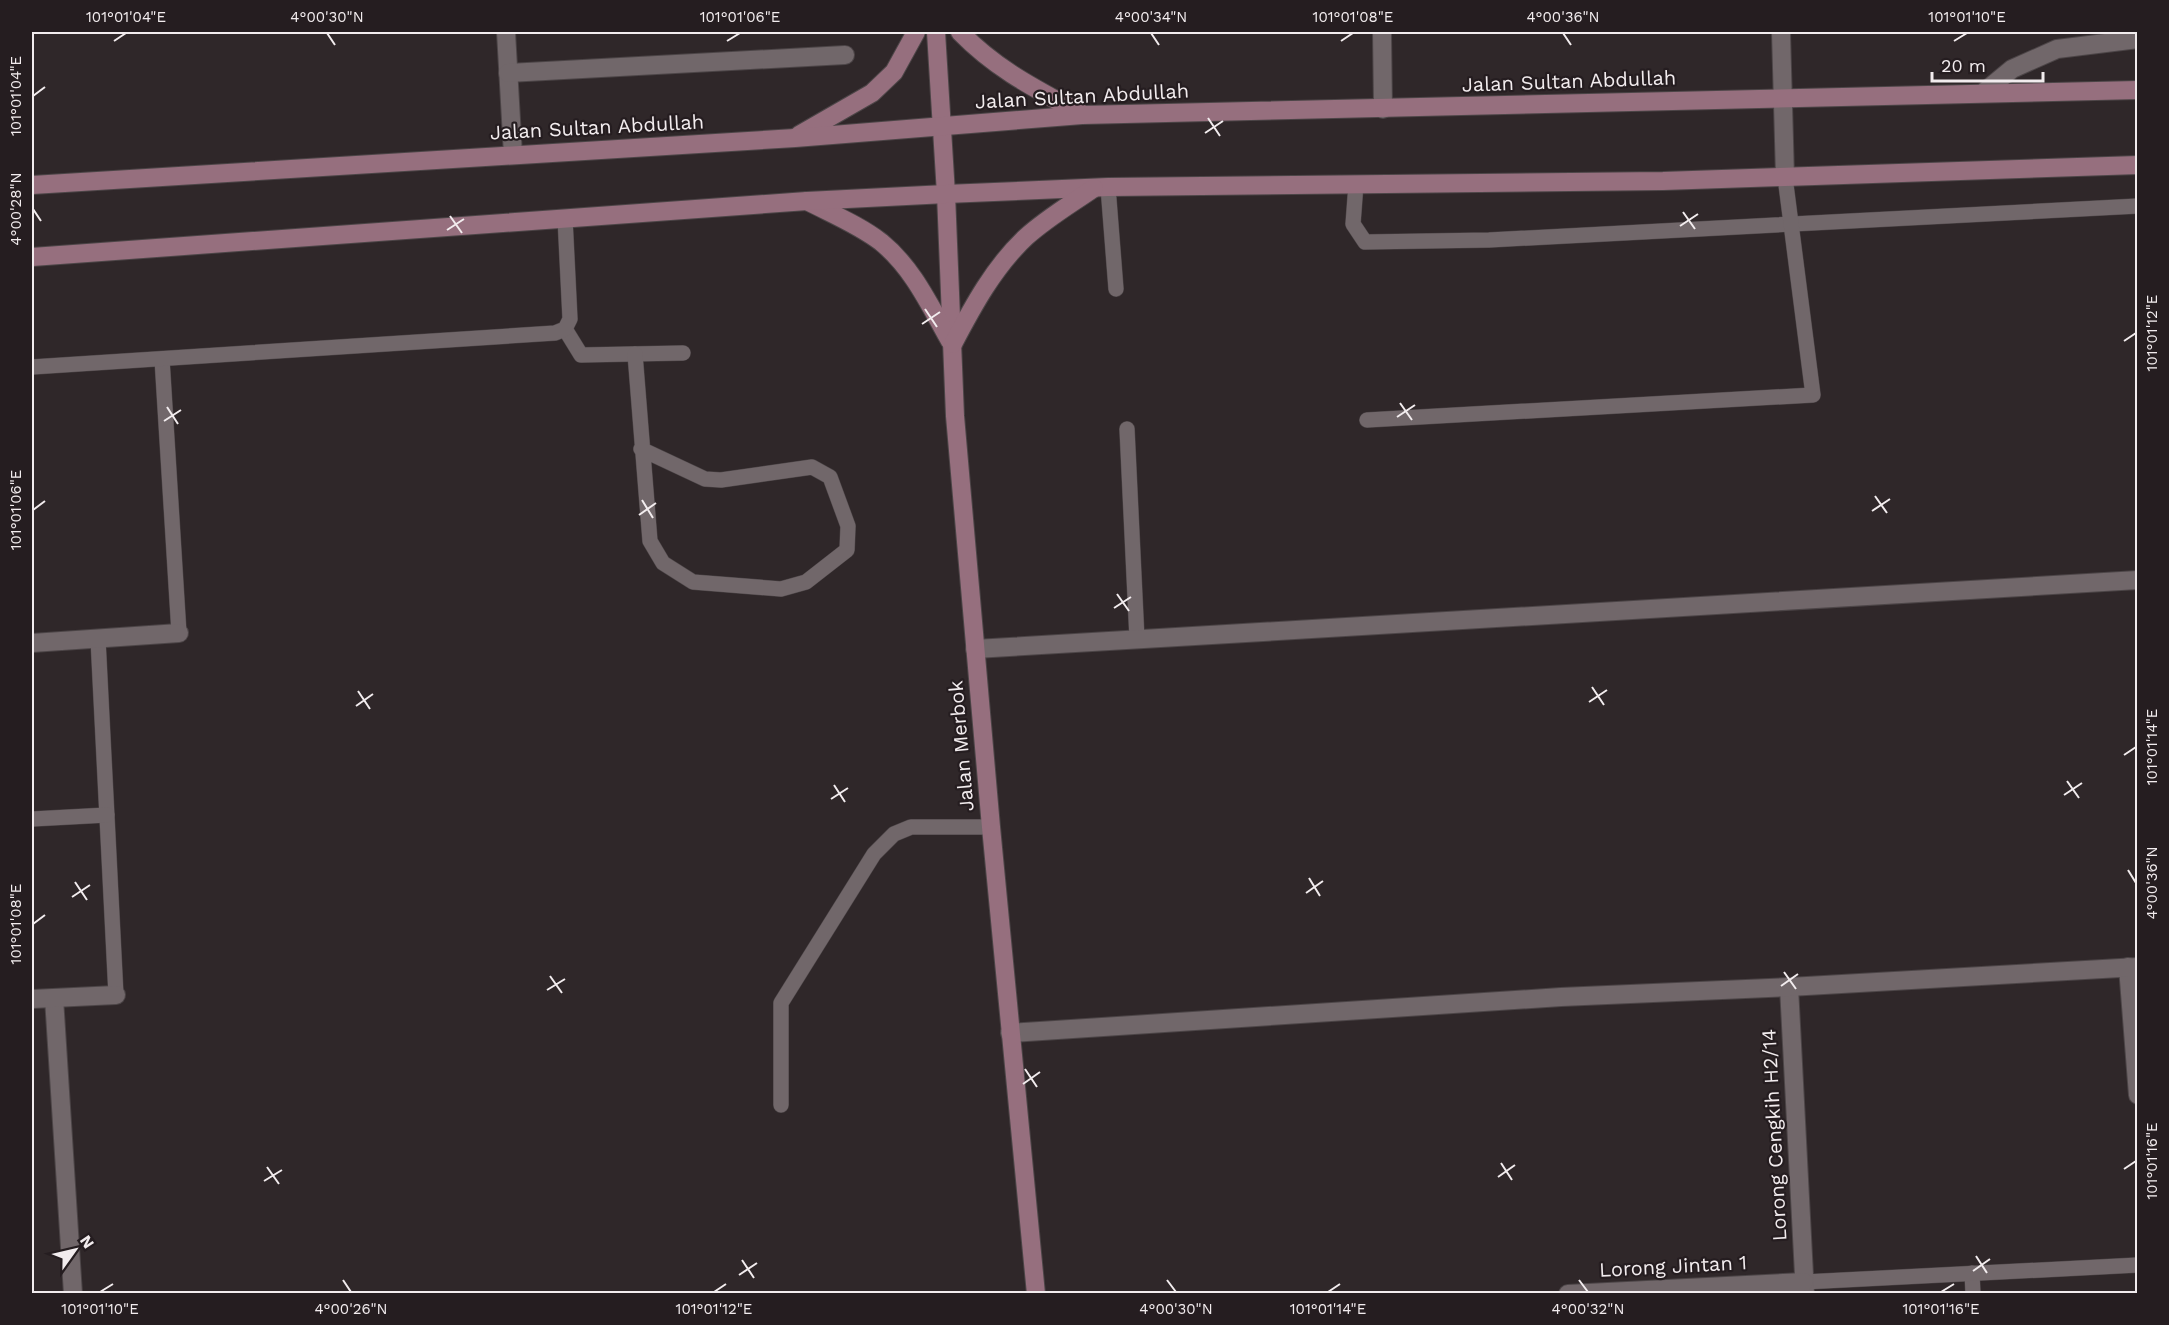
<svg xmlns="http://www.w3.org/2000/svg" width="2169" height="1325" font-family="'Work Sans',sans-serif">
	<rect width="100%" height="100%" fill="#2f2729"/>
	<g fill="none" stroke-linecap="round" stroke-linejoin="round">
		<defs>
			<g id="lane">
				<polyline points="1356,184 1353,224 1365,242 1489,240 2138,206"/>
				<polyline points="1108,187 1116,289"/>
				<polyline points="565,329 581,355 683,353"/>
				<polyline points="635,354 650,541 663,563 693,582 781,589 806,582 847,550 848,526 830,477 812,467 721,480 705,479 641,449"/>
				<polyline points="162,359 179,633"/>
				<polyline points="32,367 555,333 565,329 570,319 565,218"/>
				<polyline points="1367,420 1813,395 1785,177"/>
				<polyline points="1127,429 1137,639"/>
				<polyline points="98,639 116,995"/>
				<polyline points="32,819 107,815"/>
				<polyline points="781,1105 781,1003 874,854 894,834 911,827 991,827"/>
				<polyline points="1972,1273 1973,1294"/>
				<polyline points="1804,1282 2138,1265"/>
			</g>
			<g id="street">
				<polyline points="506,32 513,155"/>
				<polyline points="1382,32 1383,109"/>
				<polyline points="1781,32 1785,177"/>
				<polyline points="508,73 845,55"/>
				<polyline points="1983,93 2012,69 2057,49 2138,39"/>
				<polyline points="32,643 179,633"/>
				<polyline points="975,649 2138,580"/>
				<polyline points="2128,967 2138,1095"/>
				<polyline points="1789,987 1805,1294"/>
				<polyline points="54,998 73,1294"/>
				<polyline points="32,999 116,995"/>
				<polyline points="1010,1033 1561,997 1789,987 2138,967"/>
				<polyline points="1568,1294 1804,1282"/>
			</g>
			<g id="secondary">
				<polyline points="936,32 946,194 955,416 991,827 1036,1294"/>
				<path d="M960 32C997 70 1036 89 1082 114"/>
				<polyline points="799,135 872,93 894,72 916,32"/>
				<polyline points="32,185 795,138 1082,115 2138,90"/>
				<path d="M807 201C832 214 859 225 881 242 913 268 930 306 950 341"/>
				<polyline points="32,257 807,201 946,194 1108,187 1663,181 2138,165"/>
				<path d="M953 344C973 306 994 267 1026 237 1047 218 1071 204 1094 188"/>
			</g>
		</defs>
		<use href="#lane" stroke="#4c4547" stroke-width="16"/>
		<use href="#street" stroke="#4c4547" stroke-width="20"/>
		<use href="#secondary" stroke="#4c4547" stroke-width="20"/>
		<use href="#lane" stroke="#71676a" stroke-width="15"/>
		<use href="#street" stroke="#71676a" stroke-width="18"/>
		<use href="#secondary" stroke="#966f7e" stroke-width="18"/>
	</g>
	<path fill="none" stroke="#f2ecee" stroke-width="2" d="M327 33 335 45M1151 33 1159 45M1563 33 1571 45M114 41 126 33M727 41 740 33M1341 41 1353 33M1954 41 1967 33M33 96 45 87M1208 118 1220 136M1205 133 1223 121M33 209 41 221M1683 212 1695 229M450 216 462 233M1680 226 1698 214M447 230 464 219M925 309 937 327M922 324 940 312M2124 341 2136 333M1400 403 1412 420M167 407 178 424M1397 417 1415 405M164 421 181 410M1875 496 1887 513M642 500 653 518M33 510 45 501M1872 511 1890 499M639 515 656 503M1117 594 1129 611M1114 608 1131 597M1592 687 1604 705M358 691 370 709M1589 702 1607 690M356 706 373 694M2124 755 2136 747M2067 781 2079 798M834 785 845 802M2064 795 2082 783M831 799 848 788M2128 870 2136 883M1309 878 1320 896M75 882 87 900M1306 893 1323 881M72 897 90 885M33 924 45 915M1784 972 1796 989M550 976 562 993M1781 986 1798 974M547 990 565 979M1025 1069 1037 1087M1023 1084 1040 1072M1501 1163 1512 1180M267 1167 279 1184M2124 1169 2136 1161M1498 1177 1515 1165M264 1181 282 1170M1976 1256 1987 1273M742 1260 754 1278M1973 1271 1990 1259M739 1275 757 1263M343 1280 351 1292M1167 1280 1176 1292M1579 1280 1588 1292M100 1292 113 1284M714 1292 726 1284M1328 1292 1340 1284M1941 1292 1954 1284"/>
	<g text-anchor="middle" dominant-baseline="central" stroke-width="4.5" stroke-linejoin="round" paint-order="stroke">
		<g font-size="20" fill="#f2ecee" stroke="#251d20">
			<text transform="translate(1569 81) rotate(-2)">Jalan Sultan Abdullah</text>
			<text transform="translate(1082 96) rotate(-3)">Jalan Sultan Abdullah</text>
			<text transform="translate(597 127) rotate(-3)">Jalan Sultan Abdullah</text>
			<text transform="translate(961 746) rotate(-95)">Jalan Merbok</text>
			<text transform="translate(1774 1135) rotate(-93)">Lorong Cengkih H2/14</text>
			<text transform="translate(1673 1266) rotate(-3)">Lorong Jintan 1</text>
		</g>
	</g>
	<rect width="2169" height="1325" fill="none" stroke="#251d20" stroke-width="66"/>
	<g transform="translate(75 1250) rotate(56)" stroke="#251d20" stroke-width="4.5" paint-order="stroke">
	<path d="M0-4.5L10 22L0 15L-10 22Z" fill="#f2ecee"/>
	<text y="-9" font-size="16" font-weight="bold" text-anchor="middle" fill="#f2ecee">N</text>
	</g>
	<path d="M1932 72v9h111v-9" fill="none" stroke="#f2ecee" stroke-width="3"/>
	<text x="1941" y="72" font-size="18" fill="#f2ecee" stroke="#251d20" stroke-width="4.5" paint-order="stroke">20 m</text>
	<rect x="33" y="33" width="2103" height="1259" fill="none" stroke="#f2ecee" stroke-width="2"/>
	<g font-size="15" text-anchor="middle" fill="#f2ecee">
		<text x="126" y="22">101°01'04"E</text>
		<text x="327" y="22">4°00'30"N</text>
		<text x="740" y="22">101°01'06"E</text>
		<text x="1151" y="22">4°00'34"N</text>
		<text x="1353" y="22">101°01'08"E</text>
		<text x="1563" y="22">4°00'36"N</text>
		<text x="1967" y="22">101°01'10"E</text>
		<text transform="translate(16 96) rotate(-90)" y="5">101°01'04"E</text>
		<text transform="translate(16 209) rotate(-90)" y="5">4°00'28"N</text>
		<text transform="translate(2152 333) rotate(-90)" y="5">101°01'12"E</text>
		<text transform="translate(16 510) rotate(-90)" y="5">101°01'06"E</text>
		<text transform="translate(2152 747) rotate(-90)" y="5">101°01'14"E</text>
		<text transform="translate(2152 883) rotate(-90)" y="5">4°00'36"N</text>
		<text transform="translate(16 924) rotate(-90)" y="5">101°01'08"E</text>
		<text transform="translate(2152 1161) rotate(-90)" y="5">101°01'16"E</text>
		<text x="100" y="1314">101°01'10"E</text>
		<text x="351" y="1314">4°00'26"N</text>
		<text x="714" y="1314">101°01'12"E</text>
		<text x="1176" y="1314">4°00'30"N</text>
		<text x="1328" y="1314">101°01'14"E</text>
		<text x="1588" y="1314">4°00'32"N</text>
		<text x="1941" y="1314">101°01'16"E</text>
	</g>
</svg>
